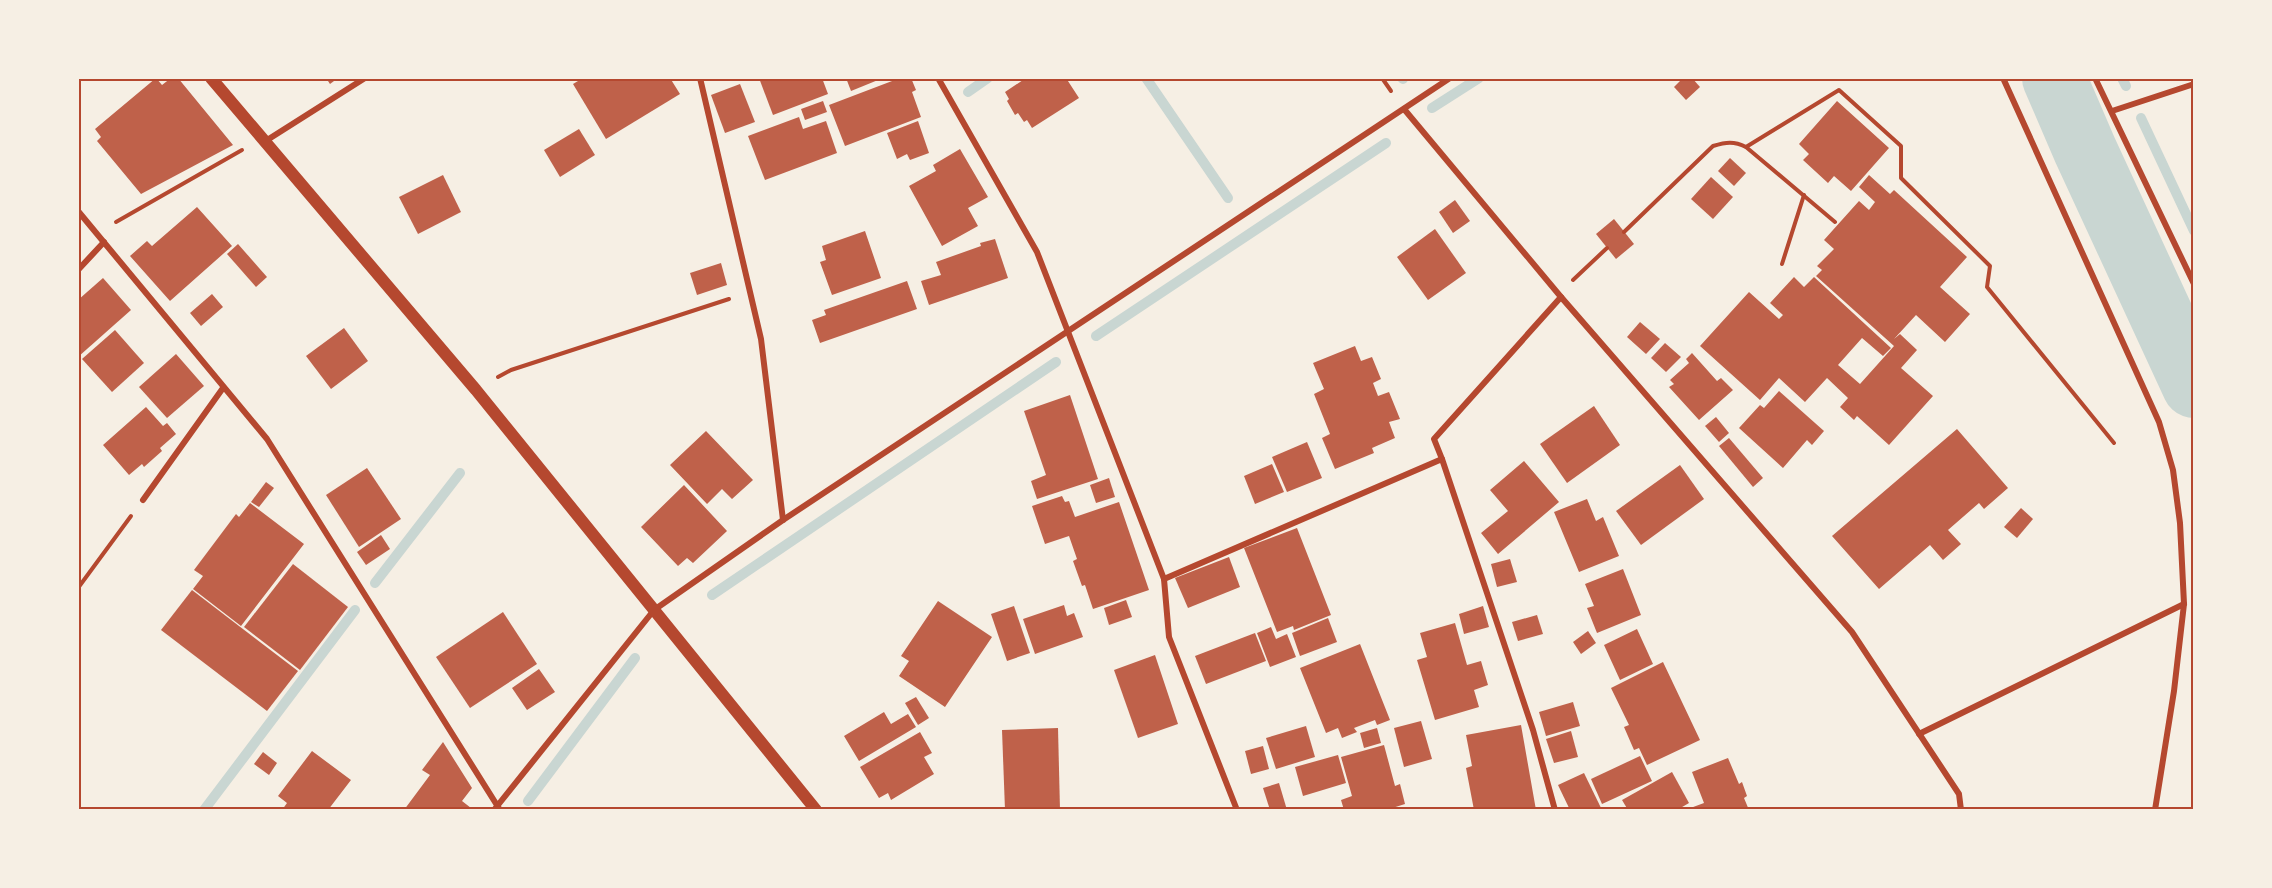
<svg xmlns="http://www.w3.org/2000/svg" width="2272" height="888" font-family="Raleway,sans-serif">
	<rect width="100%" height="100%" fill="#f6efe4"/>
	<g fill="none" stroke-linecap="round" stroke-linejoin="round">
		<g stroke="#c9d6d2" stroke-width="10">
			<polyline points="1146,78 1228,198"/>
			<polyline points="1402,78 1403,79"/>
			<polyline points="2122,78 2126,86"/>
			<polyline points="968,92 988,78"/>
			<polyline points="1432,108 1479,78"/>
			<polyline points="2141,118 2194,231"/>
			<polyline points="1096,336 1386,143"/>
			<polyline points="375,583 460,473"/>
			<polyline points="712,595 1056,362"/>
			<polyline points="528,801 635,658"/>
			<polyline points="204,810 355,610"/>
		</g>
		<polyline stroke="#c9d6d2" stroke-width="64" points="2054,78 2085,150 2194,386"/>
	</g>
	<g fill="#bf614a">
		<polygon points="156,78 162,85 171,78 178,78 233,145 141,194 97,141 101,137 95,129"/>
		<polygon points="326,78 338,78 330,84"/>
		<polygon points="583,78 670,78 680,94 606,139 573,84"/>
		<polygon points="759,78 822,78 828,94 773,115"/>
		<polygon points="846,78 883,78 851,91"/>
		<polygon points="900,78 911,78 916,90 912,92 921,117 845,146 829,105"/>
		<polygon points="1026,78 1066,78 1079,98 1032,128 1027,120 1024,122 1018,113 1015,115 1007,101 1009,99 1005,92"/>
		<polygon points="1683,78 1692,78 1700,87 1686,100 1674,87"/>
		<polygon points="740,84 755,122 725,133 711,95"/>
		<polygon points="823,101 827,112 805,120 801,109"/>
		<polygon points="1837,101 1889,148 1851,191 1834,176 1828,183 1803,160 1809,154 1799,144"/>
		<polygon points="799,117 803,129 826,121 837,153 765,180 748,136"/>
		<polygon points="918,121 929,153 910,160 907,154 897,159 887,133"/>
		<polygon points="579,129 595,155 560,177 544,150"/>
		<polygon points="960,149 988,197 968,208 978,226 942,246 909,186 936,171 933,165"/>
		<polygon points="1730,158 1746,173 1734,186 1718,171"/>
		<polygon points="443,175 461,212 418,234 399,197"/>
		<polygon points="1869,175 1890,194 1894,190 1967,257 1940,287 1970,314 1945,342 1916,315 1894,339 1900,334 1917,350 1901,368 1933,396 1889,445 1857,416 1854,420 1840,407 1848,398 1827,378 1805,402 1779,378 1760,400 1700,346 1749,292 1779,319 1783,315 1770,303 1794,277 1804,287 1814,277 1891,348 1883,356 1862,338 1838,365 1860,384 1894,346 1816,276 1822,270 1817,266 1834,249 1824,240 1859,201 1869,210 1875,202 1859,187"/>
		<polygon points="1711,177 1733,197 1713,219 1691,199"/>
		<polygon points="1455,200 1470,221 1453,233 1439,212"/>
		<polygon points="197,207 232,246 170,301 130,256 147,241 152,246"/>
		<polygon points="1614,219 1634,244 1616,259 1596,234"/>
		<polygon points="1435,229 1466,273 1428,300 1397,257"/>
		<polygon points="865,231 881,278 832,295 820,262 826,260 822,246"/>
		<polygon points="995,239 1008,278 929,305 921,281 941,275 936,262 981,246 980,243"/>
		<polygon points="238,244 267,277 256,287 227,254"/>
		<polygon points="721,263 727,285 697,295 690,273"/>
		<polygon points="103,278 131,310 78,357 78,300"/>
		<polygon points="907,281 917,309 820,343 812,320 826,315 824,310"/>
		<polygon points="212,294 223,307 201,326 190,313"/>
		<polygon points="1640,322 1660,339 1646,354 1627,337"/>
		<polygon points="344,328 368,361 331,389 306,356"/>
		<polygon points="115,330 144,363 112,392 82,359"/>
		<polygon points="1665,343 1681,357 1666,372 1651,358"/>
		<polygon points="1355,346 1361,361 1372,357 1381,379 1373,383 1378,396 1389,392 1400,419 1389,422 1395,438 1372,448 1374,453 1335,469 1322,438 1330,434 1314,394 1324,389 1313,363"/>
		<polygon points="1692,353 1717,381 1721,378 1733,390 1699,420 1669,387 1674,384 1670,380 1689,363 1686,359"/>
		<polygon points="176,354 204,386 167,418 139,387"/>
		<polygon points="1779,391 1824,431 1812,445 1807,440 1783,468 1739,428 1760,405 1764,408"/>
		<polygon points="1070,395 1098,479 1037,499 1031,481 1046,475 1024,411"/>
		<polygon points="1594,406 1620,445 1567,483 1540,444"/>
		<polygon points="146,407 163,426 167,423 176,434 160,448 162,451 144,467 142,464 129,475 103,445"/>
		<polygon points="1716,417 1729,433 1719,442 1705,426"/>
		<polygon points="1957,429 2008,488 1984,509 1979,503 1948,530 1961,544 1943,560 1930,545 1879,589 1832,536"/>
		<polygon points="706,431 753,480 732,499 722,489 707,504 670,465"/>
		<polygon points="1729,438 1763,478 1753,487 1719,446"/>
		<polygon points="1307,442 1322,478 1287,492 1272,457"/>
		<polygon points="1524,461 1559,502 1498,554 1481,533 1508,511 1490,490"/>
		<polygon points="1272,464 1284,492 1255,504 1244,476"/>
		<polygon points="1680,465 1704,499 1641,545 1616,511"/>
		<polygon points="367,468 401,519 359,547 326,495"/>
		<polygon points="1109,478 1115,497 1096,503 1090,485"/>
		<polygon points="266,482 274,488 259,507 251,502"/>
		<polygon points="684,485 727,531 693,563 687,558 678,566 641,527"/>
		<polygon points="1062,496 1065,502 1069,501 1075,517 1119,502 1149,590 1093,609 1085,585 1082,586 1073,561 1077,559 1069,536 1045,544 1032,506"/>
		<polygon points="1587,499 1596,521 1603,517 1619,556 1579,572 1554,512"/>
		<polygon points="250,503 304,544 241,626 193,589 203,576 194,570 236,514 239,517"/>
		<polygon points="2021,508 2033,519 2017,538 2004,527"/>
		<polygon points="1297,528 1331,615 1294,630 1293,626 1277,632 1244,548"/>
		<polygon points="381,535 390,549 366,565 357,552"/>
		<polygon points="1229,557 1240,587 1188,608 1175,578"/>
		<polygon points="1510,559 1517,582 1497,587 1491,564"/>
		<polygon points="293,564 348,607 300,670 244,627"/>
		<polygon points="1623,569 1641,615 1597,633 1587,608 1594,606 1585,584"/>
		<polygon points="192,590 298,671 267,711 161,630"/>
		<polygon points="1126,600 1132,617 1109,625 1104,608"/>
		<polygon points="938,601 992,637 945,707 899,676 909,661 901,656"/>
		<polygon points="1064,605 1067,616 1074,613 1083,637 1035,654 1023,619"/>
		<polygon points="1014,606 1030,653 1007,661 991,614"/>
		<polygon points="1483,606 1489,627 1464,634 1459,614"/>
		<polygon points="503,612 537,664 470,708 436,657"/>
		<polygon points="1537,615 1543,634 1518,641 1512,622"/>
		<polygon points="1328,618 1337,642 1300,656 1292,633"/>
		<polygon points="1455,623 1467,665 1481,661 1488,685 1474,690 1479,707 1435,720 1417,660 1427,657 1420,633"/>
		<polygon points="1271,627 1276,639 1287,634 1296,657 1270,667 1257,633"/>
		<polygon points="1637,629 1653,664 1620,680 1604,645"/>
		<polygon points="1588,631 1596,643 1581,654 1573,642"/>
		<polygon points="1255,633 1266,661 1206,684 1195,656"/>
		<polygon points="1360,644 1390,720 1377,725 1375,720 1354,728 1357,732 1342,738 1338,728 1326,733 1300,668"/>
		<polygon points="1155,655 1178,724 1138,738 1114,670"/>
		<polygon points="1663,662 1700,740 1647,765 1639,748 1634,750 1624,727 1629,725 1611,688"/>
		<polygon points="539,669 555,692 527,710 512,688"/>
		<polygon points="916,697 929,718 918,725 905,703"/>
		<polygon points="1573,702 1580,726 1546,736 1539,712"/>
		<polygon points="884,712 891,724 908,714 916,727 859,761 844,736"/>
		<polygon points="1421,721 1432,759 1404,767 1394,728"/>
		<polygon points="1521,725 1536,810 1474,810 1466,768 1472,766 1466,735"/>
		<polygon points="1306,726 1315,757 1276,769 1266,738"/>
		<polygon points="1058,728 1060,810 1005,810 1002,730"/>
		<polygon points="1377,728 1381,743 1364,748 1360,733"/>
		<polygon points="1571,731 1578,757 1554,763 1546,739"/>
		<polygon points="920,732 932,753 924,757 934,774 891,800 888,793 879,798 860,767"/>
		<polygon points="443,742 472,788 462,801 471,808 469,810 404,810 430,775 422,770"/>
		<polygon points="1384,745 1395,786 1400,784 1405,804 1386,810 1344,810 1341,800 1352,796 1341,757"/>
		<polygon points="1263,746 1269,769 1251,774 1245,751"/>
		<polygon points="312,751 351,780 328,810 282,810 287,803 278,796"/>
		<polygon points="263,752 277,763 269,775 254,764"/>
		<polygon points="1338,755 1346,783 1303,796 1295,767"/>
		<polygon points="1640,756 1652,781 1602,804 1591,779"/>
		<polygon points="1728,758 1739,784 1742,782 1747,796 1744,798 1749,810 1685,810 1704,803 1692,772"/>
		<polygon points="1672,772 1689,803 1677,810 1628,810 1622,800"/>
		<polygon points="1584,773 1602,810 1570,810 1558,785"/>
		<polygon points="1279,783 1287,810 1270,810 1263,788"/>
	</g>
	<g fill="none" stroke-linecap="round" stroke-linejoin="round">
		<g stroke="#b5482f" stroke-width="4">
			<polyline points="1382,78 1391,91"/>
			<polyline points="1746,147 1839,90 1901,146 1901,178 1990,266 1987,287 2114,443"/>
			<polyline points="116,222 242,150"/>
			<path d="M1624 232 1713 146C1726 142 1734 141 1746 147L1835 222"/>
			<polyline points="1782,264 1804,195"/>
			<polyline points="1573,280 1607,248"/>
			<polyline points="498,377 511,370 729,299"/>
			<polyline points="78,588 131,516"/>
		</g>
		<g stroke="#b5482f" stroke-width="6">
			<polyline points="700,78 761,339 783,520"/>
			<polyline points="938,78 1037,252 1164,579 1169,637 1237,810"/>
			<polyline points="2003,78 2159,422 2173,470 2180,523 2184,604 2174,691 2155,810"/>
			<polyline points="2095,78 2194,284"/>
			<polyline points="1404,109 1561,297 1852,632 1959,794 1961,810"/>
			<polyline points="2112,111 2194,84"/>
			<polyline points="264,142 365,78"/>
			<polyline points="78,211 267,439 500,810"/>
			<polyline points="78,270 104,242"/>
			<polyline points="1442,459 1434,439 1561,297"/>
			<polyline points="143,500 223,388"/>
			<polyline points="1164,579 1442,459 1533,730 1555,810"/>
			<polyline points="1919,734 2184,604"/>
			<polyline points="494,810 654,610 783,520 1450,78"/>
			<polyline points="884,810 885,810"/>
		</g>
		<polyline stroke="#b5482f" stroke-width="12" points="211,78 476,390 816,810"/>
	</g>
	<rect width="2272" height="888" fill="none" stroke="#f6efe4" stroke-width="159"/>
	<rect x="80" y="80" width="2112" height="728" fill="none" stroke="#b5482f" stroke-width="2"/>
</svg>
